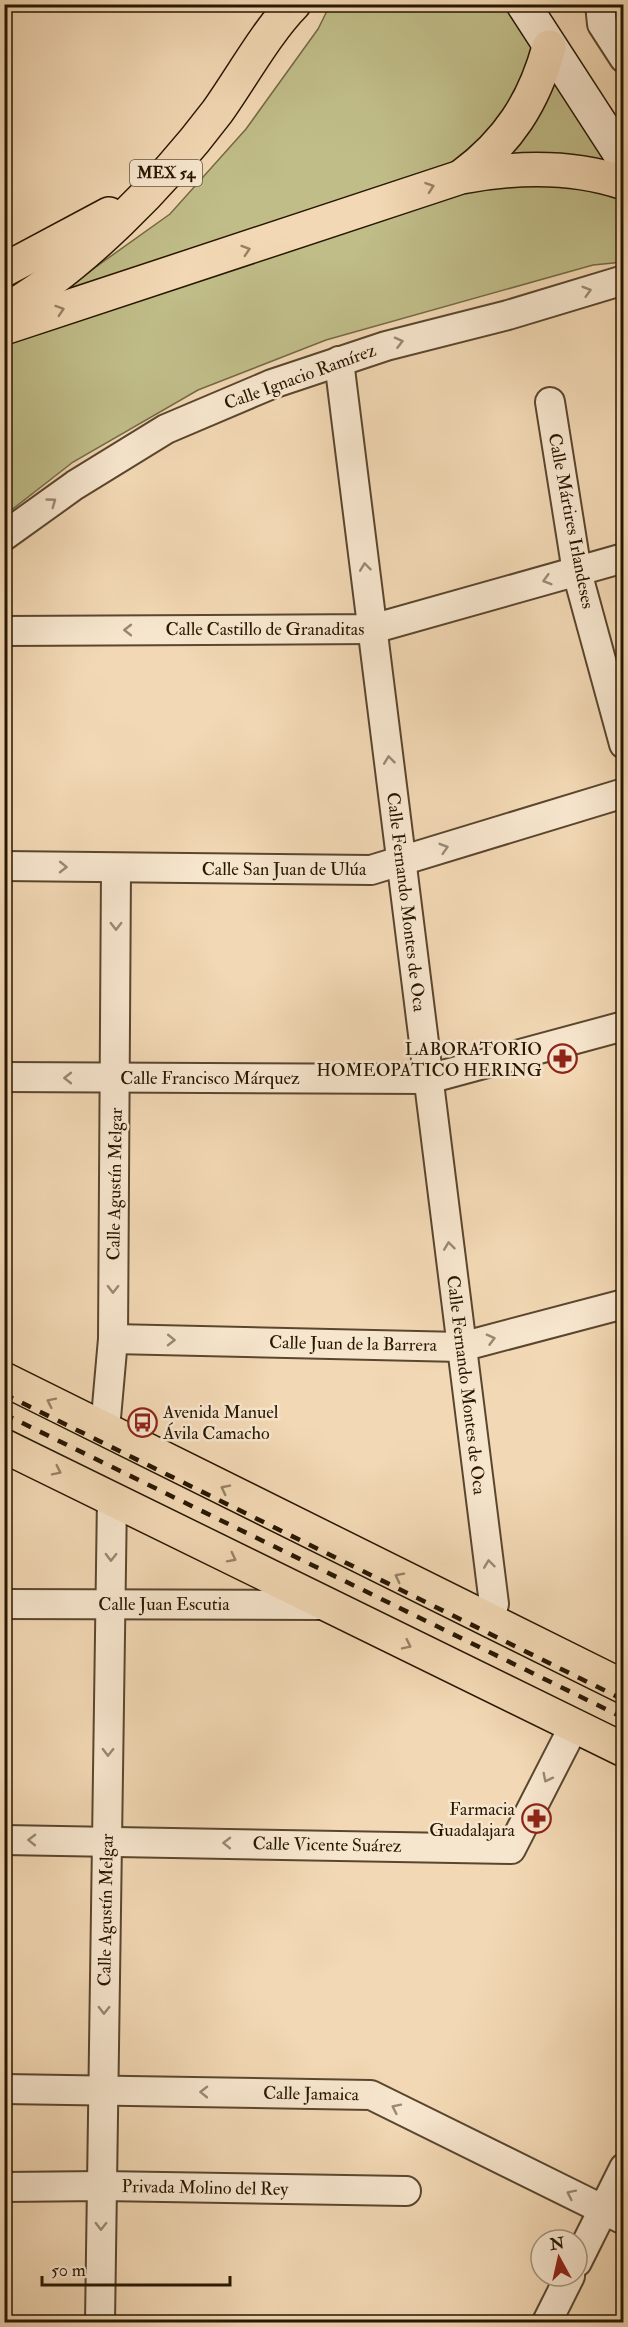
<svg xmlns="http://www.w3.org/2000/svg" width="628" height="2327" font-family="'IM FELL Double Pica',serif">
	<rect width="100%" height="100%" fill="#f2d8b4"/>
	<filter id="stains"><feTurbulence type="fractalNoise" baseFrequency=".00333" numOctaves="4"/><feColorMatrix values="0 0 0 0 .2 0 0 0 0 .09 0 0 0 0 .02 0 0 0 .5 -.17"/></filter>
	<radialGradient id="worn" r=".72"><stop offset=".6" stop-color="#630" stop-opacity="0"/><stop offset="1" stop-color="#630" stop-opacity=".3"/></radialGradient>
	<polygon fill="#c0bd89" stroke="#746a45" stroke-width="1.5" points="330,5 524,5 623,173 623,262 593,265 326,340 198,390 73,462 5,515 5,323 76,281 170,214 246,129 318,29"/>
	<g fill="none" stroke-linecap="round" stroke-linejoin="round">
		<defs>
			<g id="street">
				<polyline points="600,4 602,24 624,58"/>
				<polyline points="339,361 494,1604 489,1622"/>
				<polyline points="550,402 577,572 624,744"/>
				<polyline points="4,536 75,485 166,429 272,384 386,346 508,315 624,280"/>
				<polyline points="4,631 372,629 624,558"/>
				<polyline points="4,866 371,870 624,793"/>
				<polyline points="4,1077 428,1079 624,1026"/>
				<polyline points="113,1339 461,1347 624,1304"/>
				<polyline points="105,1429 113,1339 116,868"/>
				<polyline points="4,1604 324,1605"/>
				<polyline points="4,1840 511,1849 574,1726"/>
				<polyline points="4,2089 371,2095 624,2220"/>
				<polyline points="4,2187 102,2186 406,2191"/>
				<polyline points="577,2262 624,2168"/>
				<polyline points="100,2322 112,1498"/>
				<polyline points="547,2322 570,2276"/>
			</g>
			<polyline id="secondary" points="523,4 624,160"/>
			<g id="primary">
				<path d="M462 176C508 142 534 102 549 47"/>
				<polyline points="4,270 109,214"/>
				<path d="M4 311C80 269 165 181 217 112 240 80 267 31 294 4"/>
				<path d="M4 328 461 177C515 167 571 165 624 183"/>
				<polyline points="4,1379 624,1687"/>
				<polyline points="4,1446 624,1750"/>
			</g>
		</defs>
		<use href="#street" stroke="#5a462e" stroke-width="32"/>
		<use href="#secondary" stroke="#271601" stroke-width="36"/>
		<use href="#primary" stroke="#271601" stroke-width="36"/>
		<use href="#street" stroke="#f7e6ce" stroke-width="28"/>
		<use href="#secondary" stroke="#f7e6ce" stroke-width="33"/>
		<use href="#primary" stroke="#f2d8b4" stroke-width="33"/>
		<g stroke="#271601" stroke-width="4.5" stroke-dasharray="10 10" stroke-linecap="butt">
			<polyline points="4,1394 624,1700"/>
			<polyline points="4,1414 624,1718"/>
		</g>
	</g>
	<defs><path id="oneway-chevron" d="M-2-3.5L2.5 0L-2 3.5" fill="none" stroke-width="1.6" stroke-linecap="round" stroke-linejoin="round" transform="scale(1.5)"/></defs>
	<g stroke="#978163">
		<use href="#oneway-chevron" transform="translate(430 187) rotate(-19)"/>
		<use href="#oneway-chevron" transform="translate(246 250) rotate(-18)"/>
		<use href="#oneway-chevron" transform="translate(60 310) rotate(-18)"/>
		<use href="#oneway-chevron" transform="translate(51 1402) rotate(-154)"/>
		<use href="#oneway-chevron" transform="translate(57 1471) rotate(26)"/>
		<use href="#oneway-chevron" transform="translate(225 1489) rotate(-153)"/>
		<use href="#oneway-chevron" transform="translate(232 1558) rotate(27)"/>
		<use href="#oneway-chevron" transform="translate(399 1577) rotate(-153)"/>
		<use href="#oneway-chevron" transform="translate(407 1645) rotate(26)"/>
	</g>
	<g stroke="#998872">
		<use href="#oneway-chevron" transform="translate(587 291) rotate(-16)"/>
		<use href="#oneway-chevron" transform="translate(399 342) rotate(-14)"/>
		<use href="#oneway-chevron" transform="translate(52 502) rotate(-36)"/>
		<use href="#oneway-chevron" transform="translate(365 567) rotate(-97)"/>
		<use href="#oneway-chevron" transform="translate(547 580) rotate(164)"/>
		<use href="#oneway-chevron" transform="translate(128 630) rotate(180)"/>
		<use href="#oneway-chevron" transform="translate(389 760) rotate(-97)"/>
		<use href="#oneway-chevron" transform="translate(444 848) rotate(-17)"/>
		<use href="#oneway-chevron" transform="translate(63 867) rotate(1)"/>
		<use href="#oneway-chevron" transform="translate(116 926) rotate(90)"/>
		<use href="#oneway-chevron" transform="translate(68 1078) rotate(-180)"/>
		<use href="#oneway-chevron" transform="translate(449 1246) rotate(-97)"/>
		<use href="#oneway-chevron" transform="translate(113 1289) rotate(91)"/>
		<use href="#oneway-chevron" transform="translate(491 1339) rotate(-15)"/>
		<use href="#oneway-chevron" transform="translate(171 1340) rotate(1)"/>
		<use href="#oneway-chevron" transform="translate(111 1557) rotate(91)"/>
		<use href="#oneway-chevron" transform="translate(489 1564) rotate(-97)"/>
		<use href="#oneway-chevron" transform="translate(108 1752) rotate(91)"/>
		<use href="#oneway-chevron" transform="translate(547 1778) rotate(117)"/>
		<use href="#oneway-chevron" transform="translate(32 1840) rotate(-179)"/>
		<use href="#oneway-chevron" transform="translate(227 1843) rotate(-179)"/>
		<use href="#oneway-chevron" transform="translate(104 2010) rotate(91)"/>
		<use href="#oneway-chevron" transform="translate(204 2092) rotate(-179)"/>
		<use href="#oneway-chevron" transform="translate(396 2108) rotate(-154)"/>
		<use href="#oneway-chevron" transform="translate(571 2194) rotate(-154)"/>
		<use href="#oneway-chevron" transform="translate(101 2226) rotate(91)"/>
	</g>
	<defs>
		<symbol id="pharmacy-ring" viewBox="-11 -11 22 22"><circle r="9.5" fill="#f7e6ce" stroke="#8f2418" stroke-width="1.5"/><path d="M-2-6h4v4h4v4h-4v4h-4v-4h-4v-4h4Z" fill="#8f2418"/></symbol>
		<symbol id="bus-ring" viewBox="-11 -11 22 22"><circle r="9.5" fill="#f7e6ce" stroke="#8f2418" stroke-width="1.5"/><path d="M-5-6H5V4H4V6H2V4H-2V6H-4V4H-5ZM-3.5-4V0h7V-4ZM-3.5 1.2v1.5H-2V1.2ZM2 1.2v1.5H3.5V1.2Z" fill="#8f2418"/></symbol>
	</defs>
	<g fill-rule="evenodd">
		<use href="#pharmacy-ring" x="546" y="1042" width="33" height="33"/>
		<use href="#bus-ring" x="126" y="1406" width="33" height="33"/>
		<use href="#pharmacy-ring" x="520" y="1802" width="33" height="33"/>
	</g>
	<g text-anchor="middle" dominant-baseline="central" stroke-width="5" stroke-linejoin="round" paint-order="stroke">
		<rect fill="#f7e6ce" stroke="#65543e" stroke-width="1.5" x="130" y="160" width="72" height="26" rx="4.5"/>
		<g font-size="16" font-weight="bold" fill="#271601">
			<text x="166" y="173">MEX 54</text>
		</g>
		<g font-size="18" fill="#271601" stroke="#f7e6ce">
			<text transform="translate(300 377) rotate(-20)">Calle Ignacio Ramírez</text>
			<text transform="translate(571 521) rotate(79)">Calle Mártires Irlandeses</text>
			<text x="265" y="629">Calle Castillo de Granaditas</text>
			<text x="284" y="869">Calle San Juan de Ulúa</text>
			<text transform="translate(406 902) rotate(83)">Calle Fernando Montes de Oca</text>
			<text x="210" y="1078">Calle Francisco Márquez</text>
			<text transform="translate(115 1184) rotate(-89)">Calle Agustín Melgar</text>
			<text transform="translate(353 1344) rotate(1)">Calle Juan de la Barrera</text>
			<text transform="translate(466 1385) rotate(83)">Calle Fernando Montes de Oca</text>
			<text x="164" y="1604">Calle Juan Escutia</text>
			<text transform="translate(327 1845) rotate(1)">Calle Vicente Suárez</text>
			<text transform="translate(106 1910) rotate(-89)">Calle Agustín Melgar</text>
			<text transform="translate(311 2094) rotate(1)">Calle Jamaica</text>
			<text transform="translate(205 2188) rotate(1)">Privada Molino del Rey</text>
		</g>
		<g font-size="18" fill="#271601" stroke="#f7e6ce" text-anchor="end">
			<text x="542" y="1049">LABORATORIO<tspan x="542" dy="21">HOMEOPATICO HERING</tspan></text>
			<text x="163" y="1412" text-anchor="start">Avenida Manuel<tspan x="163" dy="21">Ávila Camacho</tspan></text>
			<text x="515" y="1809">Farmacia<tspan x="515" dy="21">Guadalajara</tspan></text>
		</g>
	</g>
	<rect width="628" height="2327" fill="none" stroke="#f2d8b4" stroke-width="24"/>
	<rect x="6" y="6" width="616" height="2315" fill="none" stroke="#271601" stroke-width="3"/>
	<rect x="12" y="12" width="604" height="2303" fill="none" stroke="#271601" stroke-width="1.5"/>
	<g transform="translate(559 2258) rotate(352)"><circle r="28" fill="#f7e6ce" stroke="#a4937c" stroke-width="1.5"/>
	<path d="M0-4.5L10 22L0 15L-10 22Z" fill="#8f2418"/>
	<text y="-9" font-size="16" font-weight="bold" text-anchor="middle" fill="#271601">N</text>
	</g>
	<path d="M42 2276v9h188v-9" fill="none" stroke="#271601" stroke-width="3"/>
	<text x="51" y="2276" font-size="18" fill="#271601" stroke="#f7e6ce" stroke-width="4.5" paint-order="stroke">50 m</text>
	<rect width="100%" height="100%" filter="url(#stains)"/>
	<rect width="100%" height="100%" fill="url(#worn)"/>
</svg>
